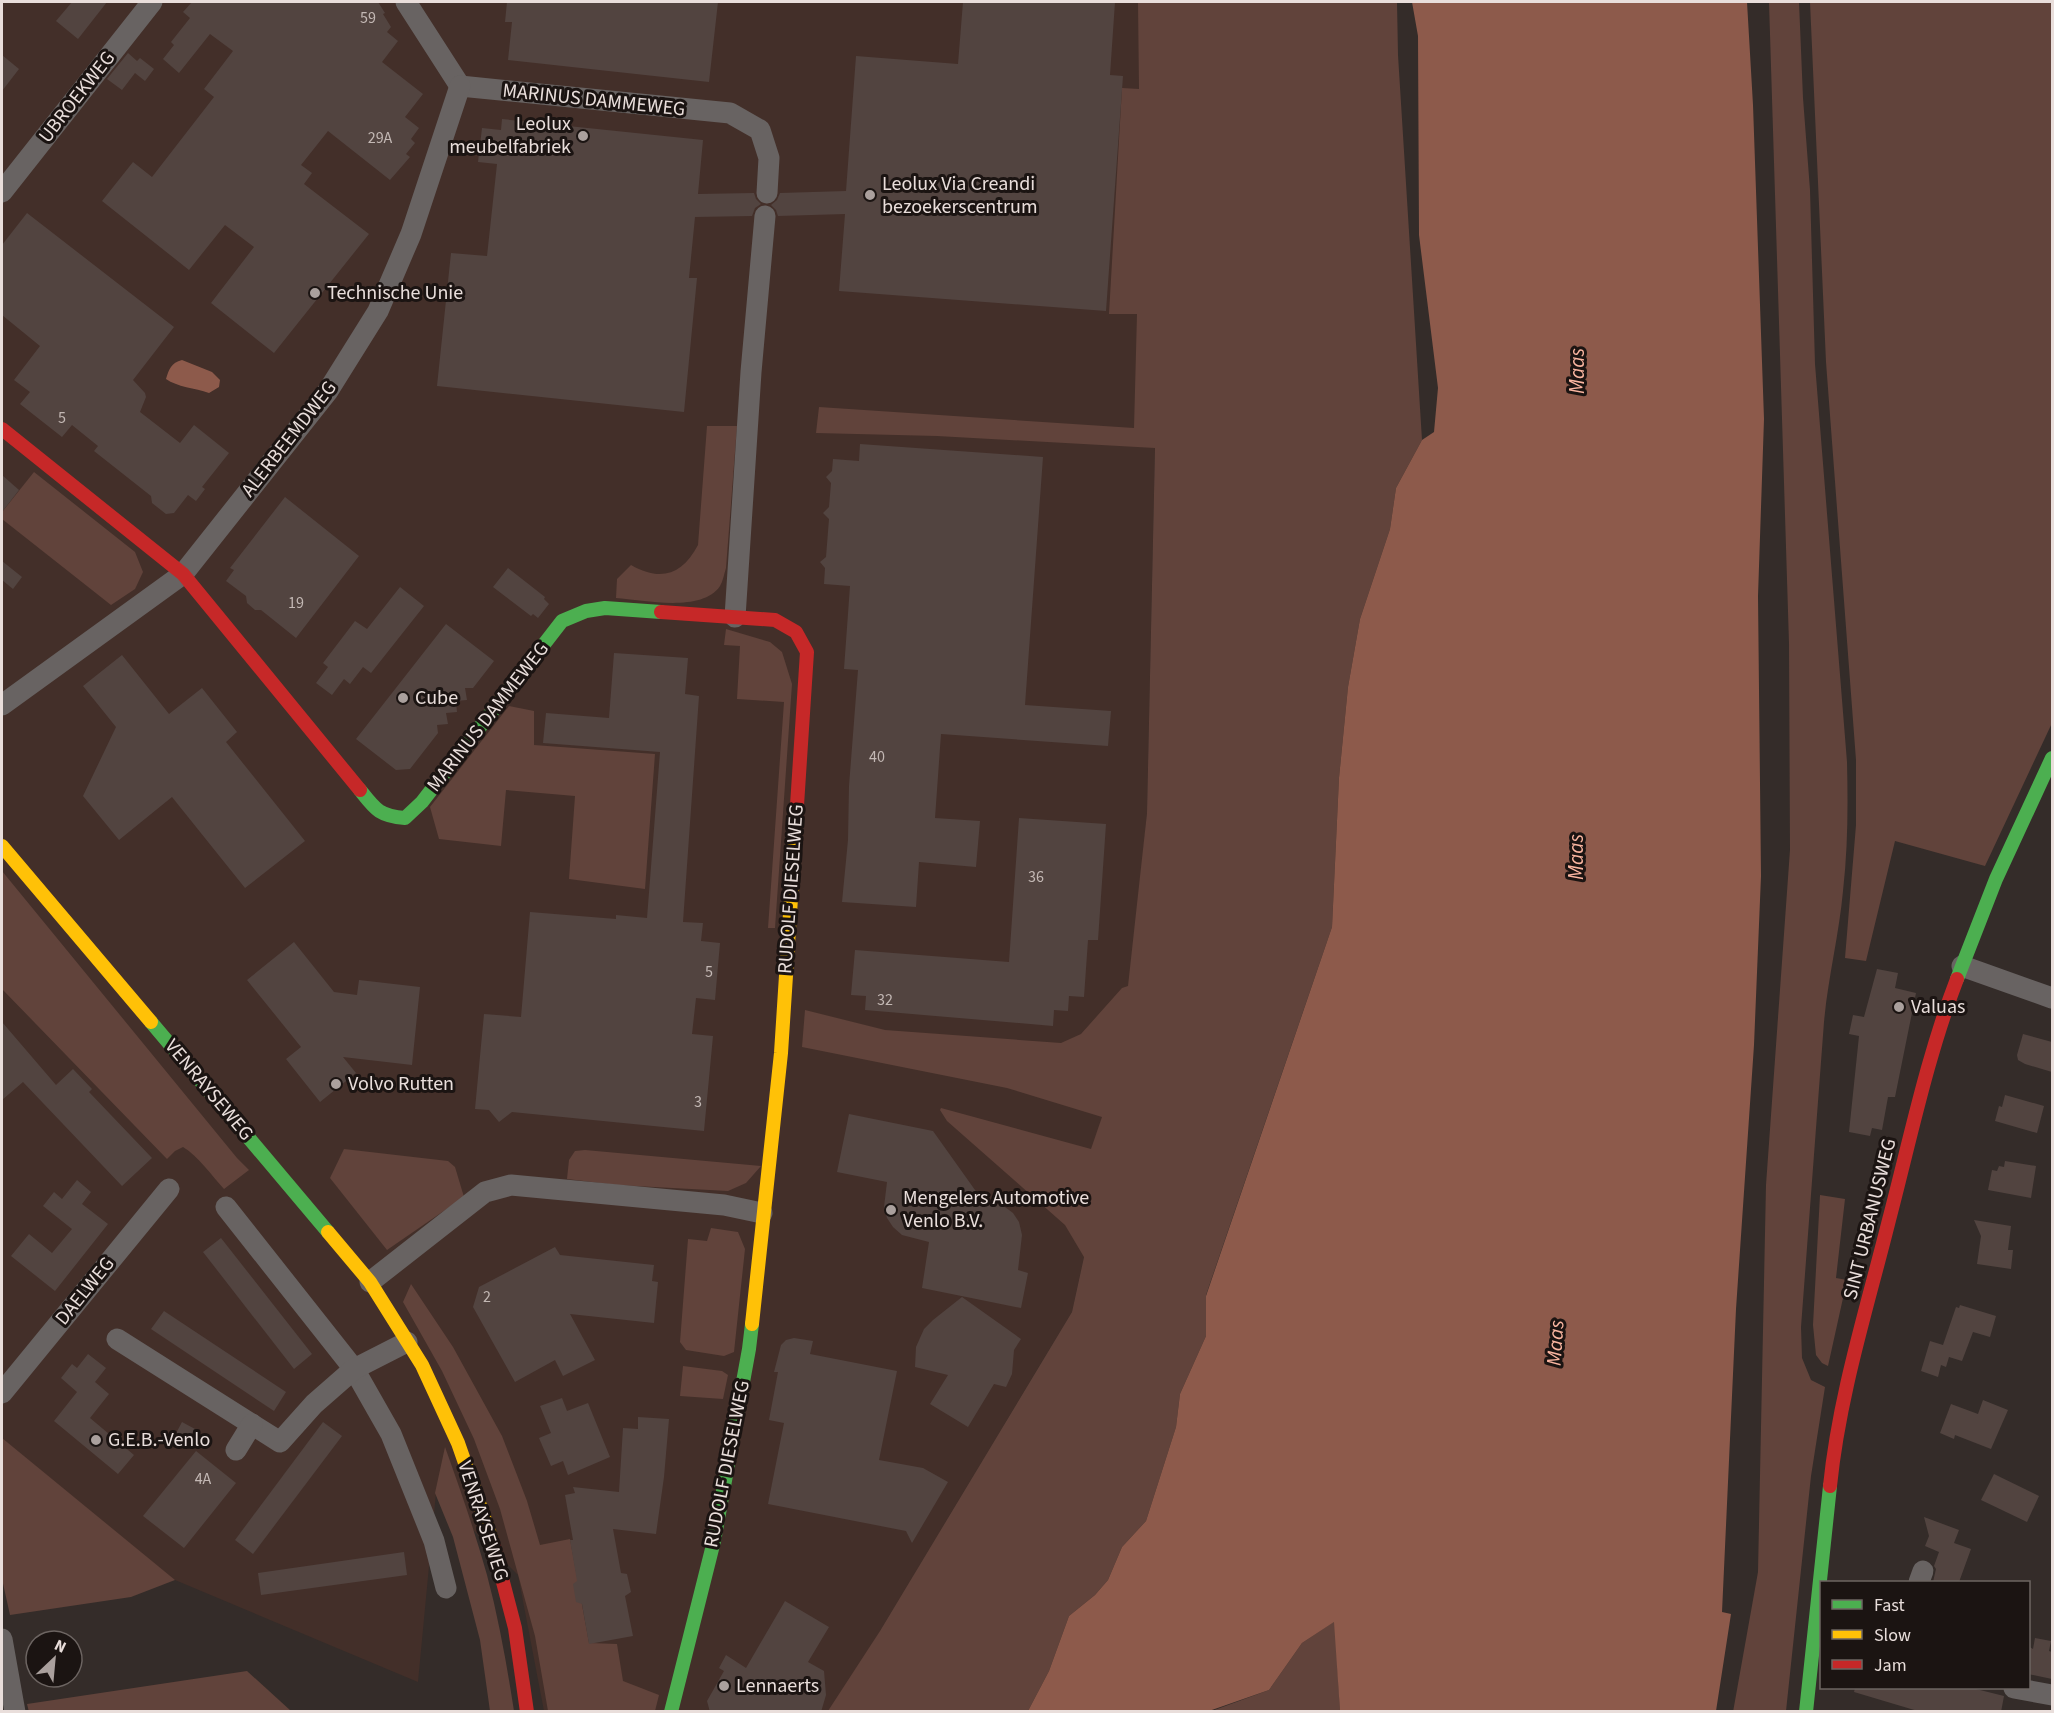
<svg xmlns="http://www.w3.org/2000/svg" width="2054" height="1713" font-family="'Source Sans 3',sans-serif">
	<rect width="100%" height="100%" fill="#342c29"/>
	<polygon fill="#432f29" points="2,2 1140,2 1155,448 1147,813 1130,993 1084,1257 1072,1312 832,1711 544,1711 518,1575 436,1493 418,1682 175,1580 2,1497"/>
	<g fill="#61433b">
		<polygon points="1138,2 1397,2 1398,55 1422,440 1396,488 1390,529 1360,619 1348,687 1339,778 1332,927 1206,1295 1206,1336 1180,1394 1176,1427 1146,1521 1122,1547 1108,1580 1095,1595 1069,1616 1049,1671 1028,1711 828,1711 880,1631 1072,1312 1084,1257 1065,1225 947,1121 940,1110 941,1108 1091,1149 1102,1117 1007,1088 802,1047 805,1010 885,1030 1061,1043 1081,1034 1122,988 1128,986 1147,813 1155,448 937,436 816,433 819,407 1134,428 1137,314 1109,314 1122,88 1139,89"/>
		<path d="M1769 2H1799L1803 98 1810 190 1815 364 1847 762C1848 805 1848 848 1843 891 1839 935 1828 978 1824 1022L1801 1327 1802 1358 1811 1380 1825 1387 1811 1476 1786 1711 1733 1712 1758 1572 1766 1185 1790 850 1789 643Z"/>
		<polygon points="1810,2 2052,2 2052,723 1985,866 1895,841 1866,961 1845,958 1856,825 1856,760 1826,362"/>
		<path d="M707 426H737L726 568C724 574 723 581 720 586 702 613 644 600 616 598L617 579 631 565C661 582 682 575 698 545Z"/>
		<polygon points="34,472 135,552 143,572 135,589 111,605 2,519 2,512"/>
		<polygon points="726,629 770,642 782,652 792,684 775,928 768,928 784,702 737,699 740,646 724,645"/>
		<polygon points="509,706 534,711 534,745 655,754 645,889 569,879 575,796 506,790 501,846 439,839 430,807"/>
		<path d="M2 871 237 1158 249 1170 224 1189C212 1176 198 1156 183 1147L175 1151 167 1159 2 989Z"/>
		<polygon points="344,1149 448,1161 455,1167 464,1197 387,1250 330,1178"/>
		<polygon points="585,1150 761,1166 746,1183 728,1191 617,1185 567,1179 569,1160 575,1151"/>
		<polygon points="1820,1195 1845,1199 1836,1278 1847,1280 1828,1366 1822,1363 1816,1355 1813,1325"/>
		<polygon points="711,1228 738,1232 745,1249 734,1352 724,1356 686,1350 680,1342 688,1239 707,1241"/>
		<polygon points="411,1284 453,1347 502,1436 527,1501 540,1545 570,1539 589,1643 617,1644 623,1681 659,1695 655,1711 548,1711 535,1636 500,1509 474,1439 442,1371 403,1302"/>
		<polygon points="683,1366 722,1371 728,1375 723,1399 680,1396"/>
		<polygon points="2,1438 175,1580 131,1597 10,1615 2,1579"/>
		<path d="M445 1447C460 1489 475 1532 487 1575 499 1620 507 1666 514 1711H490L480 1640 453 1537 435 1493Z"/>
		<polygon points="1335,1621 1340,1711 1209,1712 1269,1690 1302,1643"/>
		<polygon points="247,1671 291,1711 29,1712 27,1704"/>
	</g>
	<g fill="#8d5a4b">
		<polygon points="1412,2 1747,2 1753,105 1764,419 1758,596 1761,876 1754,1045 1736,1309 1722,1612 1731,1614 1716,1711 1340,1711 1334,1622 1302,1643 1269,1690 1209,1711 1028,1711 1049,1671 1069,1616 1095,1595 1108,1580 1122,1547 1146,1521 1176,1427 1180,1394 1206,1336 1206,1296 1332,927 1339,778 1348,687 1360,619 1390,529 1396,488 1422,440 1434,432 1438,388 1419,235 1418,36"/>
		<path d="M182 360 212 372 220 380 219 387 209 393C195 388 177 387 166 379 169 369 171 363 182 360Z"/>
	</g>
	<g fill="#524440">
		<polygon points="72,2 107,2 78,39 56,21"/>
		<polygon points="192,2 378,2 385,13 383,14 391,27 387,32 398,41 382,62 423,94 405,117 419,128 411,139 415,143 406,154 410,157 390,180 328,131 301,165 312,173 304,184 369,234 274,353 211,303 254,247 225,225 189,270 102,201 133,162 152,177 214,97 204,89 233,51 210,34 179,73 163,59 174,45 171,42 190,18 183,12"/>
		<polygon points="507,2 718,2 709,82 508,60 512,22 505,22"/>
		<polygon points="963,2 1115,2 1110,75 1123,76 1106,311 839,291 845,214 778,216 776,210 771,205 777,200 780,193 846,191 856,56 958,64"/>
		<polygon points="128,53 137,61 140,58 154,69 145,81 135,73 122,90 107,79"/>
		<polygon points="2,55 19,69 2,91"/>
		<polygon points="502,119 703,140 698,194 754,193 756,199 761,204 755,208 752,216 695,217 689,278 697,278 684,412 437,386 451,253 487,256 497,164 478,162 482,128 501,130"/>
		<polygon points="27,213 174,327 133,380 145,393 146,397 140,412 180,443 194,425 229,453 202,487 205,489 196,501 188,495 174,513 166,514 152,503 151,496 94,451 98,446 72,425 62,437 20,404 30,392 14,380 40,346 2,315 2,245"/>
		<polygon points="860,444 1043,457 1025,705 1111,711 1108,746 941,734 935,818 980,821 976,867 919,862 916,907 842,902 848,840 849,786 858,670 844,669 850,586 824,584 825,568 820,562 826,557 829,519 823,513 829,507 831,483 826,477 832,471 833,459 859,461"/>
		<polygon points="2,475 19,490 2,512"/>
		<polygon points="285,497 359,556 296,638 261,610 255,610 247,603 246,596 226,581 234,570 230,568"/>
		<polygon points="2,561 22,577 13,589 2,580"/>
		<polygon points="508,568 545,597 544,599 549,604 538,618 533,614 531,616 493,587"/>
		<polygon points="400,587 424,606 371,673 363,667 350,684 344,679 332,695 316,683 328,667 323,663 355,621 367,629"/>
		<polygon points="446,624 494,661 473,688 465,688 467,700 456,701 457,712 446,713 448,724 437,725 438,733 410,769 396,770 356,739"/>
		<polygon points="614,653 688,658 685,694 699,696 683,922 703,923 701,941 720,943 715,1000 696,998 692,1034 713,1036 704,1131 512,1112 499,1122 489,1110 475,1109 484,1014 521,1017 530,912 616,919 616,915 647,918 660,752 543,743 546,713 609,718"/>
		<polygon points="122,655 169,714 202,688 237,732 226,742 305,841 245,888 172,797 119,840 83,796 116,727 83,686"/>
		<polygon points="1019,818 1106,824 1098,940 1088,940 1084,997 1069,996 1068,1011 1054,1010 1053,1026 865,1010 866,996 851,995 855,950 1009,962"/>
		<polygon points="294,942 334,992 357,995 359,980 420,987 412,1065 343,1057 356,1073 320,1102 286,1059 301,1047 247,980"/>
		<polygon points="1877,969 1898,973 1895,988 1916,993 1895,1097 1888,1097 1882,1130 1872,1128 1870,1136 1849,1132 1859,1036 1849,1034 1853,1015 1864,1017"/>
		<polygon points="2,1022 56,1085 73,1069 92,1089 89,1092 152,1158 122,1186 23,1082 2,1100"/>
		<polygon points="2023,1034 2052,1042 2052,1072 2025,1064 2018,1060 2017,1055"/>
		<polygon points="2005,1095 2044,1106 2037,1133 1995,1121 1999,1106 2002,1107"/>
		<polygon points="849,1114 933,1131 980,1197 1005,1207 1013,1213 1019,1222 1022,1235 1018,1270 1028,1273 1021,1308 922,1288 929,1242 902,1235 893,1227 887,1218 884,1207 887,1182 837,1172"/>
		<polygon points="2005,1161 2036,1166 2031,1198 1988,1190 1992,1170 1997,1171 1999,1166 2004,1167"/>
		<polygon points="77,1180 91,1192 82,1204 108,1224 55,1291 11,1256 29,1234 52,1253 72,1229 43,1206 54,1192 62,1199"/>
		<polygon points="1974,1220 2011,1226 2008,1250 2013,1250 2011,1269 1977,1264 1981,1236"/>
		<polygon points="221,1238 312,1354 294,1369 203,1252"/>
		<polygon points="555,1247 560,1255 654,1265 652,1281 658,1282 654,1323 570,1314 595,1360 563,1376 555,1360 515,1382 473,1307 479,1287"/>
		<polygon points="962,1297 1021,1339 1014,1350 1012,1374 1006,1387 994,1384 968,1427 930,1404 948,1375 915,1367 916,1347 924,1329 933,1320"/>
		<polygon points="1960,1305 1996,1316 1990,1337 1973,1332 1962,1361 1949,1357 1946,1367 1941,1365 1938,1377 1921,1371 1930,1341 1943,1345 1956,1307 1959,1308"/>
		<polygon points="164,1311 286,1392 274,1411 151,1329"/>
		<polygon points="794,1338 813,1341 810,1354 897,1371 879,1460 923,1468 948,1482 912,1543 906,1531 768,1504 784,1423 769,1420 778,1372 774,1372 781,1345 786,1340"/>
		<polygon points="88,1354 106,1368 95,1382 109,1394 90,1418 134,1455 118,1474 54,1421 77,1392 61,1378 72,1364 77,1368"/>
		<polygon points="562,1398 567,1411 588,1403 610,1457 568,1475 563,1461 551,1466 539,1438 551,1433 540,1406"/>
		<polygon points="1983,1400 2008,1410 1991,1449 1955,1435 1954,1439 1940,1433 1951,1404 1978,1414"/>
		<polygon points="638,1417 669,1419 664,1477 656,1534 613,1529 621,1573 627,1574 631,1592 625,1596 633,1636 589,1644 582,1604 576,1602 573,1584 577,1581 570,1540 573,1540 565,1495 575,1493 573,1487 619,1492 623,1428 638,1429"/>
		<polygon points="182,1422 195,1429 186,1444 174,1437"/>
		<polygon points="323,1422 342,1436 253,1554 235,1540"/>
		<polygon points="196,1451 236,1483 184,1548 143,1516"/>
		<polygon points="1994,1474 2039,1496 2027,1522 1981,1500"/>
		<polygon points="1924,1517 1959,1530 1954,1543 1971,1549 1959,1582 1933,1582 1936,1569 1934,1566 1939,1552 1925,1546 1929,1536"/>
		<polygon points="404,1552 407,1575 261,1595 258,1573"/>
		<polygon points="785,1601 829,1627 808,1662 824,1671 826,1695 821,1712 710,1712 707,1701 724,1671 719,1668 726,1655 746,1668"/>
		<polygon points="2035,1638 2051,1641 2049,1651 2052,1652 2052,1679 2028,1674 2028,1646 2033,1649"/>
		<polygon points="1855,1688 1972,1688 2004,1696 2001,1712 1921,1712 1854,1692"/>
	</g>
	<g fill="none" stroke-linecap="round" stroke-linejoin="round">
		<g stroke="#686362" stroke-width="21">
			<polyline points="406,2 460,86"/>
			<polyline points="460,86 730,113 760,130 769,158 767,193"/>
			<polyline points="2,192 152,2"/>
			<polyline points="735,617 751,372 765,216"/>
			<polyline points="2,705 183,574 328,391 378,311 411,234 460,86"/>
			<polyline points="1962,966 2052,998"/>
			<polyline points="226,1207 354,1369 391,1434 434,1541 446,1588"/>
			<polyline points="370,1282 485,1192 511,1185 724,1205 762,1213"/>
			<polyline points="117,1339 280,1442 314,1404 354,1369 407,1342"/>
			<polyline points="2,1393 169,1189"/>
			<polyline points="236,1450 252,1424"/>
			<polyline points="1919,1582 1923,1571"/>
			<polyline points="2,1639 15,1712"/>
			<polyline points="2014,1688 2052,1695"/>
		</g>
		<g stroke="#4caf50" stroke-width="14">
			<path d="M360 790C375 809 379 816 405 818L422 802 562 621 586 611 605 608 661 612"/>
			<polyline points="1957,979 1996,879 2052,758"/>
			<polyline points="151,1022 328,1232"/>
			<polyline points="671,1712 714,1541 749,1349 752,1324"/>
			<polyline points="1806,1712 1830,1486"/>
		</g>
		<g stroke="#ffc107" stroke-width="14">
			<polyline points="2,846 151,1022"/>
			<polyline points="328,1232 370,1282 422,1365 458,1443 492,1540"/>
			<polyline points="752,1324 781,1053 795,836"/>
		</g>
		<g stroke="#c62828" stroke-width="14">
			<polyline points="2,429 183,574 360,790"/>
			<polyline points="661,612 775,620 796,632 807,652 795,836"/>
			<path d="M1830 1486C1839 1396 1867 1308 1889 1220 1910 1140 1927 1057 1957 979"/>
			<polyline points="492,1540 515,1628 527,1712"/>
		</g>
	</g>
	<g fill="#aaa09d" stroke="#1b1412" stroke-width="2">
		<circle cx="583" cy="136" r="6"/>
		<circle cx="870" cy="195" r="6"/>
		<circle cx="315" cy="293" r="6"/>
		<circle cx="403" cy="698" r="6"/>
		<circle cx="1899" cy="1007" r="6"/>
		<circle cx="336" cy="1084" r="6"/>
		<circle cx="891" cy="1210" r="6"/>
		<circle cx="96" cy="1440" r="6"/>
		<circle cx="724" cy="1686" r="6"/>
	</g>
	<g text-anchor="middle" dominant-baseline="central" stroke-width="6" stroke-linejoin="round" paint-order="stroke">
		<g font-size="16" fill="#c3b8b4">
			<text x="368" y="18">59</text>
			<text x="380" y="138">29A</text>
			<text x="62" y="418">5</text>
			<text x="296" y="603">19</text>
			<text x="877" y="757">40</text>
			<text x="1036" y="877">36</text>
			<text x="709" y="972">5</text>
			<text x="885" y="1000">32</text>
			<text x="698" y="1102">3</text>
			<text x="487" y="1297">2</text>
			<text x="203" y="1479">4A</text>
		</g>
		<g font-size="20" fill="#e9dedb" stroke="#1b1412">
			<text transform="translate(77 97) rotate(-52)">UBROEKWEG</text>
			<text transform="translate(594 100) rotate(6)">MARINUS DAMMEWEG</text>
			<text transform="translate(289 439) rotate(-52)">ALERBEEMDWEG</text>
			<text transform="translate(488 717) rotate(-52)">MARINUS DAMMEWEG</text>
			<text transform="translate(791 889) rotate(-86)">RUDOLF DIESELWEG</text>
			<text transform="translate(209 1090) rotate(50)">VENRAYSEWEG</text>
			<text transform="translate(1870 1219) rotate(-76)">SINT URBANUSWEG</text>
			<text transform="translate(85 1291) rotate(-51)">DAELWEG</text>
			<text transform="translate(727 1464) rotate(-79)">RUDOLF DIESELWEG</text>
			<text transform="translate(483 1521) rotate(72)">VENRAYSEWEG</text>
		</g>
		<g font-size="20" fill="#e9dedb" stroke="#1b1412" text-anchor="start">
			<text x="571" y="124" text-anchor="end">Leolux<tspan x="571" dy="23">meubelfabriek</tspan></text>
			<text x="882" y="184">Leolux Via Creandi<tspan x="882" dy="23">bezoekerscentrum</tspan></text>
			<text x="327" y="293">Technische Unie</text>
			<text x="415" y="698">Cube</text>
			<text x="1911" y="1007">Valuas</text>
			<text x="348" y="1084">Volvo Rutten</text>
			<text x="903" y="1198">Mengelers Automotive<tspan x="903" dy="23">Venlo B.V.</tspan></text>
			<text x="108" y="1440">G.E.B.-Venlo</text>
			<text x="736" y="1686">Lennaerts</text>
		</g>
		<g font-size="21" font-style="italic" fill="#fbb6a1" stroke="#1b1412">
			<text transform="translate(1577 371) rotate(-90)">Maas</text>
			<text transform="translate(1576 857) rotate(-90)">Maas</text>
			<text transform="translate(1555 1343) rotate(-86)">Maas</text>
		</g>
	</g>
	<rect width="2054" height="1713" fill="none" stroke="#e9dedb" stroke-width="6"/>
	<rect x="1820" y="1581" width="210" height="108" fill="#1b1412" stroke="#6d6562" stroke-width="1.5"/>
	<rect x="1832" y="1600" width="30" height="9" fill="#4caf50" stroke="#6d6562" stroke-width="1.5"/>
	<text x="1874" y="1611" font-size="18" fill="#e9dedb">Fast</text>
	<rect x="1832" y="1630" width="30" height="9" fill="#ffc107" stroke="#6d6562" stroke-width="1.5"/>
	<text x="1874" y="1641" font-size="18" fill="#e9dedb">Slow</text>
	<rect x="1832" y="1660" width="30" height="9" fill="#c62828" stroke="#6d6562" stroke-width="1.5"/>
	<text x="1874" y="1671" font-size="18" fill="#e9dedb">Jam</text>
	<g transform="translate(54 1659) rotate(26)"><circle r="28" fill="#1b1412" stroke="#6d6562" stroke-width="1.5"/>
	<path d="M0-4.5L10 22L0 15L-10 22Z" fill="#aaa09d"/>
	<text y="-9" font-size="16" font-weight="bold" text-anchor="middle" fill="#e9dedb">N</text>
	</g>
</svg>
